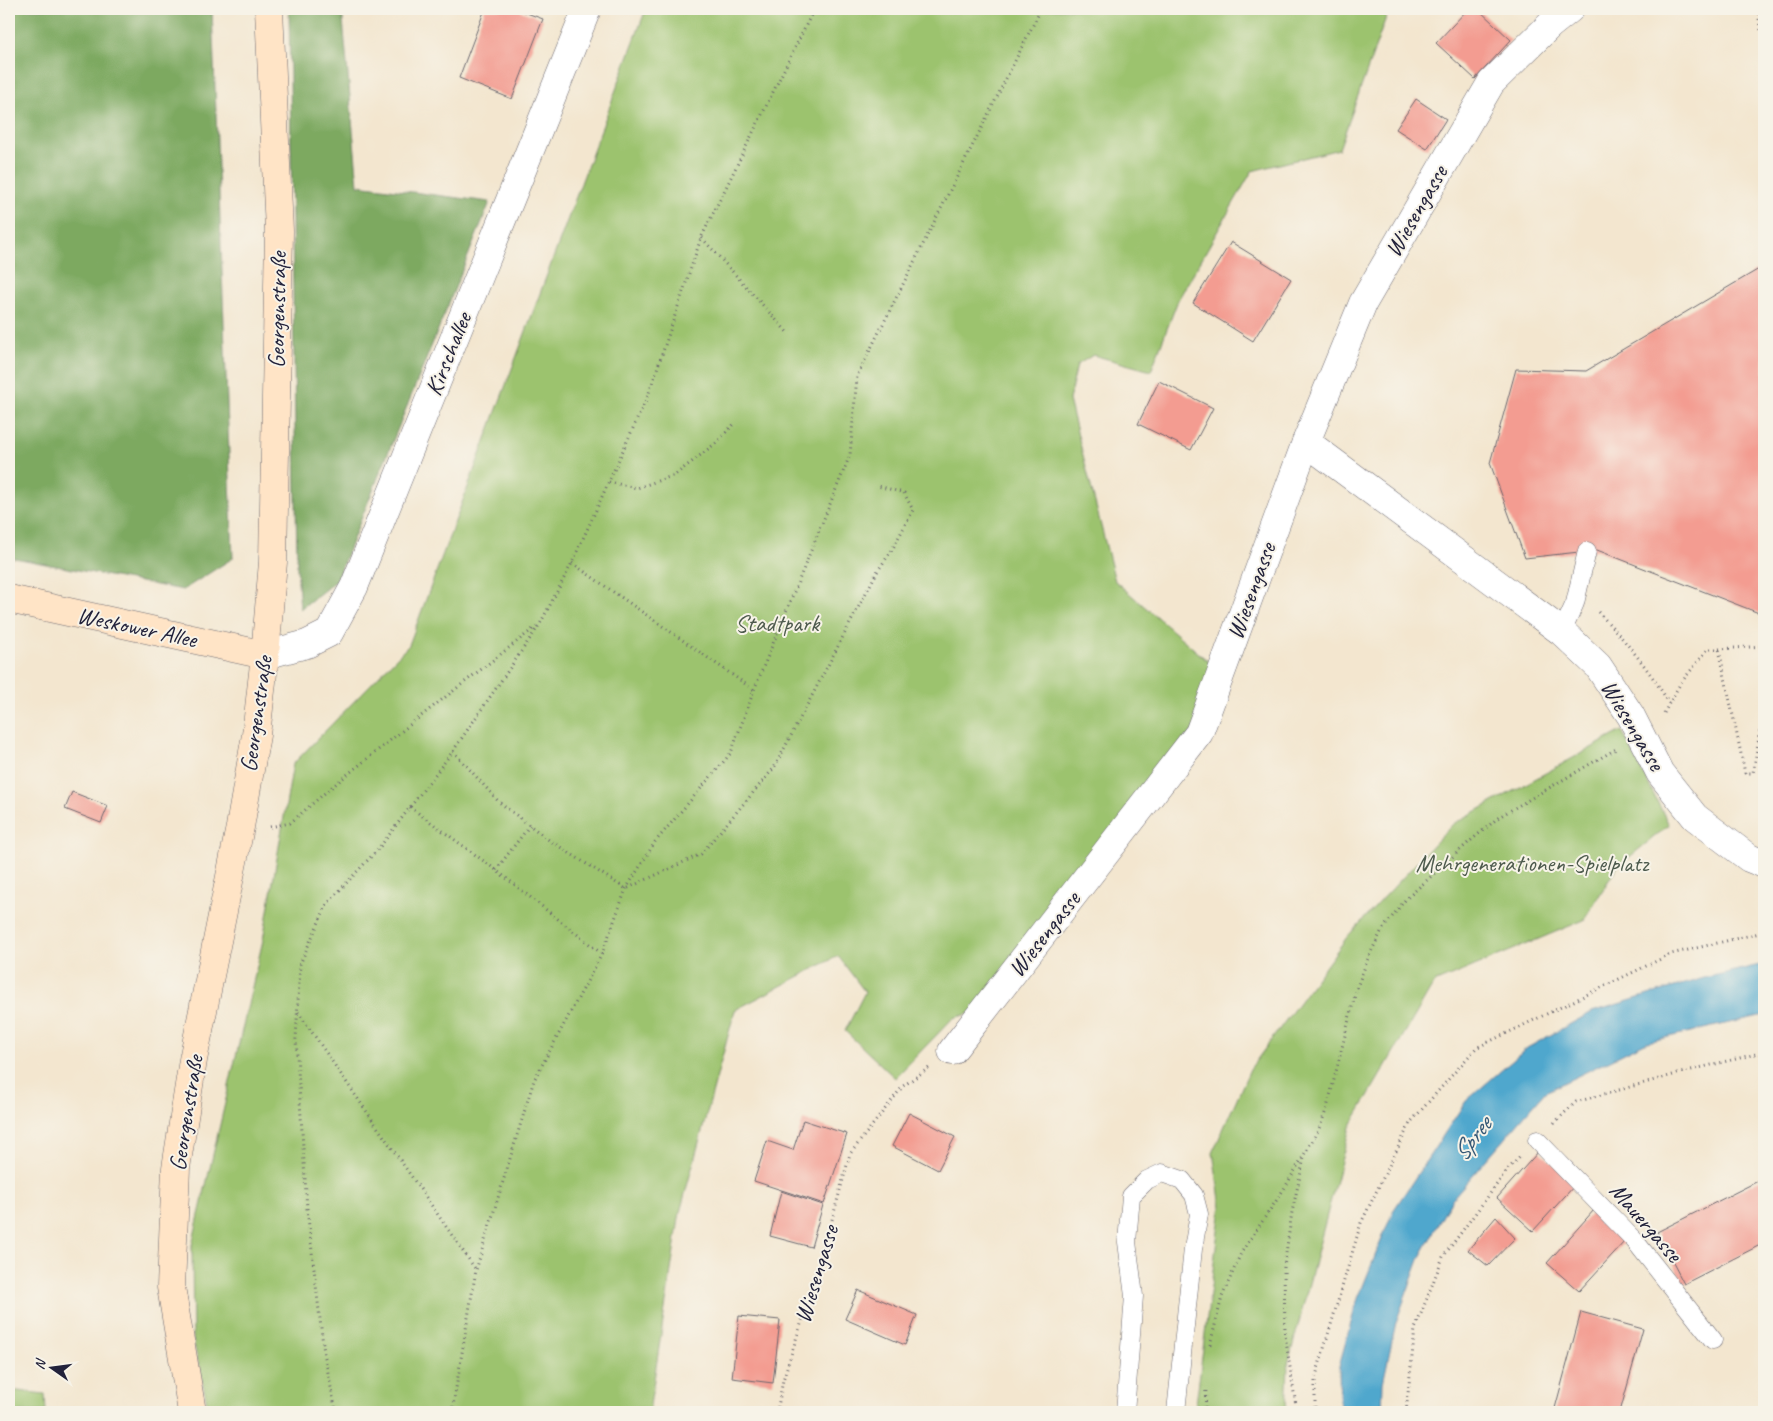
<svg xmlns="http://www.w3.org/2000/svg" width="1773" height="1421" font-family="Caveat,sans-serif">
	<rect width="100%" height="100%" fill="#f7f3e8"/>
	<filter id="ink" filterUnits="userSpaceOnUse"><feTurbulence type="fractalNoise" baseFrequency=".02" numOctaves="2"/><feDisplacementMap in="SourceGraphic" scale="10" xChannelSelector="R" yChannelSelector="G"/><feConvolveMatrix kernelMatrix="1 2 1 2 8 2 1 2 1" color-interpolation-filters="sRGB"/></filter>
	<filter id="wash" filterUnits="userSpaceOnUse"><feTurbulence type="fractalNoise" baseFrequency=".0096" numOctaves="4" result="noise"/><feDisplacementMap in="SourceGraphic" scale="20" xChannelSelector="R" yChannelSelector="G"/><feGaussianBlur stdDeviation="1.12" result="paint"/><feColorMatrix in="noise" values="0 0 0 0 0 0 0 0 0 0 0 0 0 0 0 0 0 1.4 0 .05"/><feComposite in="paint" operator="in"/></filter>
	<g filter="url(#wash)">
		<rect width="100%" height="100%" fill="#f3e6cf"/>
		<g fill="#9cc36e" stroke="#5f7254">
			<polygon points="646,9 1389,9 1339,149 1252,171 1178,300 1151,371 1093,355 1077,365 1069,400 1115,581 1216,668 1193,731 972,1013 953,1018 895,1078 845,1031 865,992 838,956 735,1010 680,1212 649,1412 209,1412 193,1339 192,1245 263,940 293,764 409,645"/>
			<polygon points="1622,731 1669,825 1617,867 1584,920 1434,983 1350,1127 1288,1364 1286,1412 1195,1412 1221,1207 1213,1152 1250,1069 1347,937 1453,824"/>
			<polygon points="9,1390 45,1394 46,1412 9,1412"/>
		</g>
		<g fill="#7da961" stroke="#50664e">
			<polygon points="9,9 212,9 233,558 183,590 9,557"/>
			<polygon points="289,9 342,9 358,185 490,202 336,581 300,609 297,568"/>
		</g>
		<polygon fill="#50a7cd" stroke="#396484" points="1764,964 1764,1015 1647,1042 1545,1092 1452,1199 1420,1257 1396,1322 1383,1383 1382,1412 1340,1412 1339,1366 1357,1301 1393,1211 1466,1101 1527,1048 1592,1012 1704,978"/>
		<g id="blocks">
			<g fill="#f39c91">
				<polygon points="485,9 516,9 543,19 512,99 459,78"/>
				<polygon points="1468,9 1478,9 1511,40 1475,79 1436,43"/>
				<polygon points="1416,99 1446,119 1427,149 1396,129"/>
				<polygon points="1231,242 1291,279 1253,341 1193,303"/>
				<polygon points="1764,266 1764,615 1597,550 1525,558 1490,463 1516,369 1586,371"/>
				<polygon points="1159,381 1213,408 1191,450 1138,424"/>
				<polygon points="72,792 108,806 101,823 65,809"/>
				<polygon points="909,1113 955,1137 938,1170 892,1146"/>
				<polygon points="803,1120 847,1134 824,1204 754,1181 767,1141 793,1150"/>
				<polygon points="1539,1151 1576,1184 1533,1231 1497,1198"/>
				<polygon points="1764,1178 1764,1243 1684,1284 1657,1232"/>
				<polygon points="781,1191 823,1205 811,1247 770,1236"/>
				<polygon points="1594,1210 1625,1241 1579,1291 1547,1263"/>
				<polygon points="1496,1217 1515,1238 1488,1266 1468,1250"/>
				<polygon points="858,1290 917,1315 905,1345 845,1319"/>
				<polygon points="1581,1312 1643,1329 1620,1412 1554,1412"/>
				<polygon points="739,1316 780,1320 773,1383 732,1378"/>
			</g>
		</g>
	</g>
	<g filter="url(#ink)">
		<use href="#blocks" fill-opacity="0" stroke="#6b676f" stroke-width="1"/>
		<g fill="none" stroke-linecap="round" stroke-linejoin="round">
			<defs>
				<g id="lane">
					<polyline points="1562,632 1575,603 1587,551"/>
					<polyline points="1537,1140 1635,1241 1713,1340"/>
					<polyline points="1125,1412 1134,1296 1127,1242 1131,1196 1147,1180 1162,1173 1182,1180 1194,1195 1199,1214 1193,1249 1176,1412"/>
				</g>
				<g id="street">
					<polyline points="1306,442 1562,632 1598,666 1631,716 1660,773 1695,817 1749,858 1764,864"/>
					<polyline points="265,655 307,644 329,633 354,587 587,9"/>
					<polyline points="952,1051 1199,733 1306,442 1363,303 1491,83 1550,25 1570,9"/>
				</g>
				<g id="secondary">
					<polyline points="9,599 265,655"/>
					<polyline points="192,1412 171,1287 176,1168 193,1060 240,827 256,735 265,655 273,562 279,231 269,9"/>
				</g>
			</defs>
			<use href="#lane" stroke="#6b676f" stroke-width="19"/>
			<use href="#street" stroke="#6b676f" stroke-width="29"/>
			<use href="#secondary" stroke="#6b676f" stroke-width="29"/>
			<g stroke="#6b676f" stroke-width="3" stroke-dasharray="1 4" stroke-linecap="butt">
				<polyline points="1758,9 1760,28 1764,37"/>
				<polyline points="702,238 788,333"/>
				<polyline points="609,482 637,488 675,475 716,443 735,423"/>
				<polyline points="572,563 754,690"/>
				<path d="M1598 612C1625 640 1649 669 1669 703"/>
				<polyline points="1719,649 1764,646"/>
				<polyline points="1664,713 1680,684 1708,649 1719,649 1745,773 1753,773 1764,707"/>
				<polyline points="453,751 499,802 549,840 626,889 701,854 774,768 877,572 892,550 913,510 904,493 878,486"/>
				<polyline points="410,807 496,870 602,954"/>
				<polyline points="270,827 290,823 333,786 412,723 537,626"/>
				<polyline points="496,870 530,825"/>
				<polyline points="298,1012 476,1270"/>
				<polyline points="1554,1123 1576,1102 1691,1070 1764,1052"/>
				<polyline points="1210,1345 1222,1297 1241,1253 1284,1189 1319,1129 1327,1108 1357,987 1369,956 1382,930 1405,900 1468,843 1499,817 1616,749"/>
				<polyline points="336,1412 324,1353 307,1209 296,1039 300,964 327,904 379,848 453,751 540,624 572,563 649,393 701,238 814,9"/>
				<polyline points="452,1412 476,1270 534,1080 602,954 626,889 655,842 731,753 754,690 850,455 857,376 1041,9"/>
				<polyline points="777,1412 783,1380 818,1271 850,1154 903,1086 929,1068"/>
				<polyline points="1205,1412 1206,1388"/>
				<polyline points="1297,1412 1285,1335 1284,1267 1292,1212 1304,1158"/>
				<polyline points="1315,1412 1315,1379 1361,1223 1410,1123 1476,1048 1671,954 1764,932"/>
				<polyline points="1406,1412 1415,1329 1443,1257 1509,1168 1520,1157"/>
			</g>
			<use href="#lane" stroke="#fff" stroke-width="18"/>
			<use href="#street" stroke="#fff" stroke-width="28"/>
			<use href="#secondary" stroke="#ffe4c6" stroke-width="28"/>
		</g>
	</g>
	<g text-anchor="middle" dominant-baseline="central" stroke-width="4" stroke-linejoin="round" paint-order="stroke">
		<g font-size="24" fill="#22223b" stroke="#f7f3e8">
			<text transform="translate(1416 211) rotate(-60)">Wiesengasse</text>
			<text transform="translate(277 310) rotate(-89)">Georgenstraße</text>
			<text transform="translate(448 354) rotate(-68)">Kirschallee</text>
			<text transform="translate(1251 591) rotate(-70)">Wiesengasse</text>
			<text transform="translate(137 627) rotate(12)">Weskower Allee</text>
			<text transform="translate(256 714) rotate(-82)">Georgenstraße</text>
			<text transform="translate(1633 725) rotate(59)">Wiesengasse</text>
			<text transform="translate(1044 934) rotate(-52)">Wiesengasse</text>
			<text transform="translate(186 1113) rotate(-81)">Georgenstraße</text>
			<text transform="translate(1646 1222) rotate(49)">Mauergasse</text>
			<text transform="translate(816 1274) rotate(-73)">Wiesengasse</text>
		</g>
		<g font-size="24" fill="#4d5a4d" stroke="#f7f3e8">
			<text x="777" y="623">Stadtpark</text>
			<text x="1532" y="863">Mehrgenerationen-Spielplatz</text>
		</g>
		<g font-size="25" font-style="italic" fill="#345775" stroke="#f7f3e8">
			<text transform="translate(1472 1139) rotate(-53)">Spree</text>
		</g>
	</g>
	<rect width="1773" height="1421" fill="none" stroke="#f7f3e8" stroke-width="30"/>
	<g transform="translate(52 1368) rotate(284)" stroke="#f7f3e8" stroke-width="4" paint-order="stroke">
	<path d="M0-4L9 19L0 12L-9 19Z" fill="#22223b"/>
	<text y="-8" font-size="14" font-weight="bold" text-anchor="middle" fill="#22223b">N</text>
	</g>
</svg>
